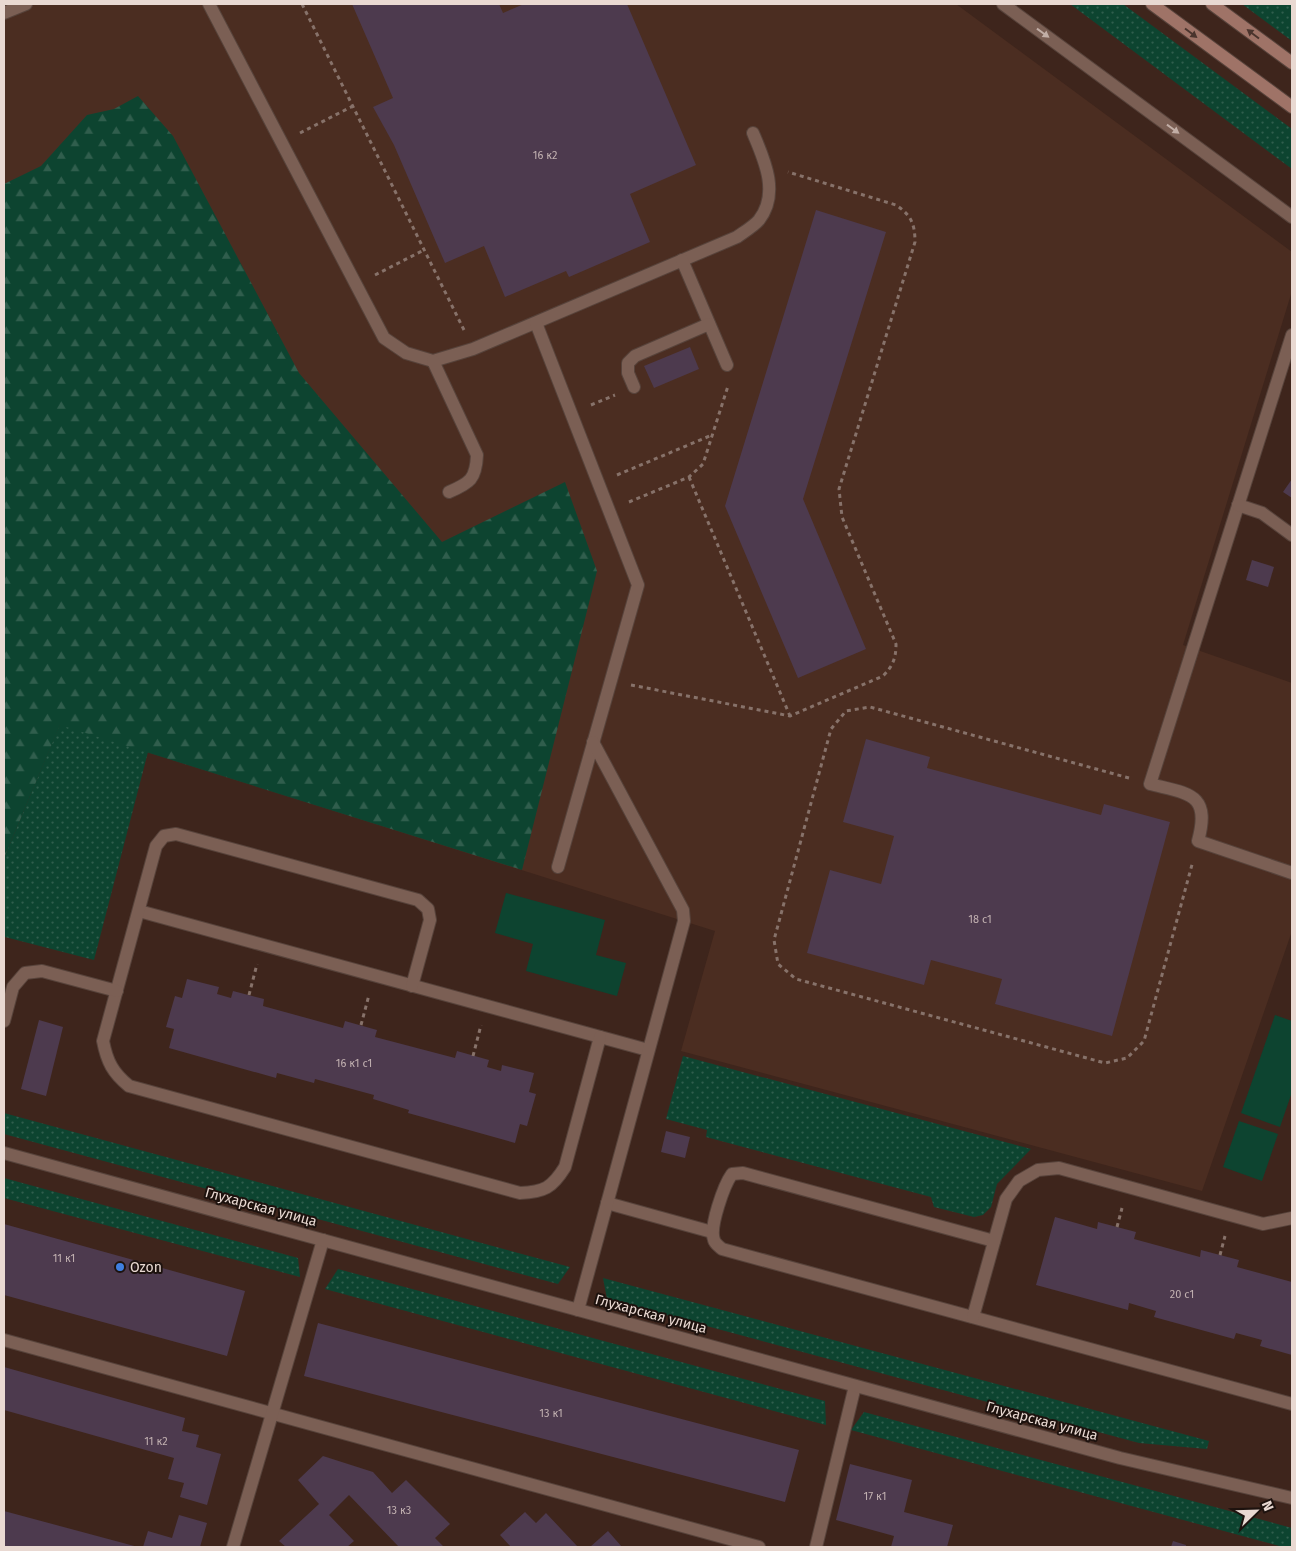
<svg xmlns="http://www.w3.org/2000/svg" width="1296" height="1551" font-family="'Fira Sans',sans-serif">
	<defs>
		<pattern id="grass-dots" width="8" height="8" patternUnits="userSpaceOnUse" patternTransform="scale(1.25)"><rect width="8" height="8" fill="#0d4430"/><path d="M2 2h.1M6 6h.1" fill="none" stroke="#305e4d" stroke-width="1.8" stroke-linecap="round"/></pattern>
		<pattern id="forest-firs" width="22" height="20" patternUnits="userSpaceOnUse" patternTransform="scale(1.25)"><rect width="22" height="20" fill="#0d4430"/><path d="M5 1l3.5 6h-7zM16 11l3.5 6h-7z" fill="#305e4d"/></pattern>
	</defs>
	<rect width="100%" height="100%" fill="#3e251c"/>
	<polygon fill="#4b2d21" points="4,4 956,4 1292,252 1292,291 1183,645 1292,683 1292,931 1202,1191 681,1051 715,931 4,707"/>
	<g fill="url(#grass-dots)">
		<polygon points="1070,4 1123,4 1292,129 1292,169"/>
		<polygon points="1242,4 1292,4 1292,41"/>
		<polygon points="60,724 148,752 94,960 5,937 4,941 4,858"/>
		<polygon points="683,1056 1031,1149 997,1184 991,1207 983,1215 974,1217 934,1207 931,1197 706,1137 707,1130 666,1119"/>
		<polygon points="4,1113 570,1267 558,1284 4,1134"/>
		<polygon points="4,1178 298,1258 300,1277 4,1198"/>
		<polygon points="338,1269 825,1401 826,1425 325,1289"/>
		<polygon points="603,1278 1209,1441 1207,1449 1139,1443 607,1299"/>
		<polygon points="864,1412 1292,1528 1292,1547 1283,1547 851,1430"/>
	</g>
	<polygon fill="url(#forest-firs)" points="138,96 173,136 299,373 442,542 565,482 597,571 522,870 60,725 4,858 4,184 41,166 87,115 114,109"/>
	<g fill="#0d4430">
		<polygon points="506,893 605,920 596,955 626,963 617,996 526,971 533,944 495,933"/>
		<polygon points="1275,1015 1292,1021 1292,1092 1280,1127 1241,1113"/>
		<polygon points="1239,1121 1278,1134 1262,1181 1223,1167"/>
	</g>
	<g fill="#4d3a4e">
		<polygon points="352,4 499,4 503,13 524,4 627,4 696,165 630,194 650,242 569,277 566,271 505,297 484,246 445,263 394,145 373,107 393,98"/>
		<polygon points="816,210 886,232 803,499 866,649 798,678 725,506"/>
		<polygon points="690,347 699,369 654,388 644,366"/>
		<polygon points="1292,479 1292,498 1283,492"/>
		<polygon points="1252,560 1274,567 1268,587 1246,580"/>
		<polygon points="866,739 930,757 927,768 1101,815 1104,804 1170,822 1112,1036 995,1004 1002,979 931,960 924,985 807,953 830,870 881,884 894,836 843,822"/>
		<polygon points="187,979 219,987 217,994 231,998 233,991 264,999 263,1006 343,1028 345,1021 377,1030 375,1037 455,1058 457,1051 489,1060 487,1067 501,1071 502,1065 534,1073 529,1092 536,1094 527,1126 520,1124 515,1143 408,1113 409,1110 373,1099 374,1095 315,1079 314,1083 277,1073 276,1078 169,1048 174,1029 166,1027 175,996 182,998"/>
		<polygon points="39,1020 63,1027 46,1096 21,1089"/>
		<polygon points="666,1131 690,1137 685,1158 661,1152"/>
		<polygon points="1055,1217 1097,1229 1098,1222 1136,1232 1134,1239 1200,1257 1201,1250 1239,1260 1237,1267 1292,1282 1292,1355 1260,1346 1262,1340 1236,1333 1234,1339 1154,1317 1156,1311 1129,1303 1128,1310 1036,1285"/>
		<polygon points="4,1224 245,1291 227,1356 4,1295"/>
		<polygon points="318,1323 799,1450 785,1502 304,1376"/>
		<polygon points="4,1367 185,1418 182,1431 199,1435 196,1447 221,1454 207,1505 180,1497 184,1483 168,1479 174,1458 4,1410"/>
		<polygon points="323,1456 373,1472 392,1493 406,1480 450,1524 435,1538 444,1547 399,1547 349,1495 329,1515 354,1541 347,1547 286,1547 279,1541 319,1504 298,1480"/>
		<polygon points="850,1464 912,1480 904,1512 953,1525 947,1547 891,1547 894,1536 836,1520"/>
		<polygon points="4,1511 138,1547 4,1547"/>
		<polygon points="525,1512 536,1523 546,1513 578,1547 511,1547 500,1535"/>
		<polygon points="179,1515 207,1523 200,1547 143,1547 148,1531 172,1538"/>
		<polygon points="608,1531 622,1547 590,1547"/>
		<polygon points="1173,1541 1186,1545 1186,1547 1171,1547"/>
	</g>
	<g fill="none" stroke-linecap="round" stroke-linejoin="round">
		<defs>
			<g id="lane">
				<path d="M209 4 384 338 406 353 433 361 473 349 737 237C744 232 754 226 759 220 780 193 764 159 753 133"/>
				<polyline points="4,13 26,4"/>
				<polyline points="682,260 727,365"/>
				<polyline points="536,323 638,585 558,867"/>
				<path d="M1292 335 1150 784C1189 794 1211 793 1198 841L1292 873"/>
				<path d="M433 361 477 455C476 479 470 483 449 492"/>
				<polyline points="634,387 628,373 628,363 635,356 709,324"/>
				<polyline points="1238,505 1262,513 1292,535"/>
				<polyline points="139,911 648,1050"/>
				<path d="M412 986 430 920 428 909 418 900 176 834 164 836 156 846 103 1041C107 1062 113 1073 129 1086L520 1193C544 1192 552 1188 565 1167L600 1037"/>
				<polyline points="4,1021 13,987 25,973 42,971 117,991"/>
				<polyline points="607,1203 712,1232"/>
				<path d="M994 1241 743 1173 732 1174C724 1185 709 1227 714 1240 715 1244 719 1246 722 1249L1292 1404"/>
				<polyline points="578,1310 684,921 683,910 593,742"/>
				<polyline points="973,1317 1006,1199 1019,1181 1038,1170 1059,1168 1263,1224 1292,1218"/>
				<polyline points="4,1340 759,1547"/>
				<polyline points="233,1547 323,1240"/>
				<polyline points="816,1547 855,1386"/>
			</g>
			<g id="street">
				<polyline points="1003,4 1292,217"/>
				<polyline points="4,1153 1120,1458 1292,1498"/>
			</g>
			<g id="secondary">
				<polyline points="1152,4 1292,107"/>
				<polyline points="1212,4 1292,63"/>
			</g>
		</defs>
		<use href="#lane" stroke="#57433b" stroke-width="14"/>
		<use href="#street" stroke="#57433b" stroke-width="14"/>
		<use href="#secondary" stroke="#57433b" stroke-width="14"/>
		<g stroke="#87726a" stroke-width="3" stroke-dasharray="4 4" stroke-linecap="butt">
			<polyline points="302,4 464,330"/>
			<polyline points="300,133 353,106"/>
			<polyline points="375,275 424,250"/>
			<polyline points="591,405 615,395"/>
			<polyline points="617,475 712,435"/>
			<polyline points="689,477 790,716"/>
			<polyline points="629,502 689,477 703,464 728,386"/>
			<path d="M631 685 790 716 883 676C893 666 896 658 896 644L842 517 839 489 915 242C915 224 911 215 896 205L788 172"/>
			<polyline points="1129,778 870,707 846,711 831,729 774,940 778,964 796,979 1105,1063 1127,1058 1144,1041 1193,861"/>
			<polyline points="249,995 257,964"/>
			<polyline points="361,1025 369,995"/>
			<polyline points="473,1056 481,1025"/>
			<polyline points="1117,1227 1122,1208"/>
			<polyline points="1220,1255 1225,1236"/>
		</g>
		<use href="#lane" stroke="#7b5f54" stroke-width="12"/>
		<use href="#street" stroke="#7b5f54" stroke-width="12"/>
		<use href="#secondary" stroke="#9f7367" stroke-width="12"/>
	</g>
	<defs><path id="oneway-solid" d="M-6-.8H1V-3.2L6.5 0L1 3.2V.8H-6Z" transform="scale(1.25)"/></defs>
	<g fill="#c2aea6">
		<use href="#oneway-solid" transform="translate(1043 33) rotate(36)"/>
		<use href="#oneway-solid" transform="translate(1173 129) rotate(36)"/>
	</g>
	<g fill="#4a342d">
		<use href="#oneway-solid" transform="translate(1191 33) rotate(37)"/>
		<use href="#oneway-solid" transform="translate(1253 34) rotate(-143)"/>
	</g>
	<circle fill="#3f7fe0" stroke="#1d120e" stroke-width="2" cx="120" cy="1267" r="5"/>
	<g text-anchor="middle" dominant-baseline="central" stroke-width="4" stroke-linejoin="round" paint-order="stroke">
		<g font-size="11" fill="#c2b1b1">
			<text x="545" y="155">16 к2</text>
			<text x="980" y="919">18 с1</text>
			<text x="354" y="1063">16 к1 с1</text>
			<text x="64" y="1258">11 к1</text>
			<text x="1182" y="1294">20 с1</text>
			<text x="551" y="1413">13 к1</text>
			<text x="156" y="1441">11 к2</text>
			<text x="875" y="1496">17 к1</text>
			<text x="399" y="1510">13 к3</text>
		</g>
		<g font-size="14" fill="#e9d9d2" stroke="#1d120e">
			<text transform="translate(261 1207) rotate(15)">Глухарская улица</text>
			<text transform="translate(651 1314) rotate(15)">Глухарская улица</text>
			<text transform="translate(1042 1421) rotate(15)">Глухарская улица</text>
		</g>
		<g font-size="14" fill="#e9d9d2" stroke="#1d120e" text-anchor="start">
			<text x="130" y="1267">Ozon</text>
		</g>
	</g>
	<rect width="1296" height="1551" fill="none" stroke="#e9d9d2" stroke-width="10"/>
	<g transform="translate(1256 1511) rotate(67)" stroke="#1d120e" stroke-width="4" paint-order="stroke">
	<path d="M0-4L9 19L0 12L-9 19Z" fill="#e9d9d2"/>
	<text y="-8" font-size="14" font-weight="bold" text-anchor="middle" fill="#e9d9d2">N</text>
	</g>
</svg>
